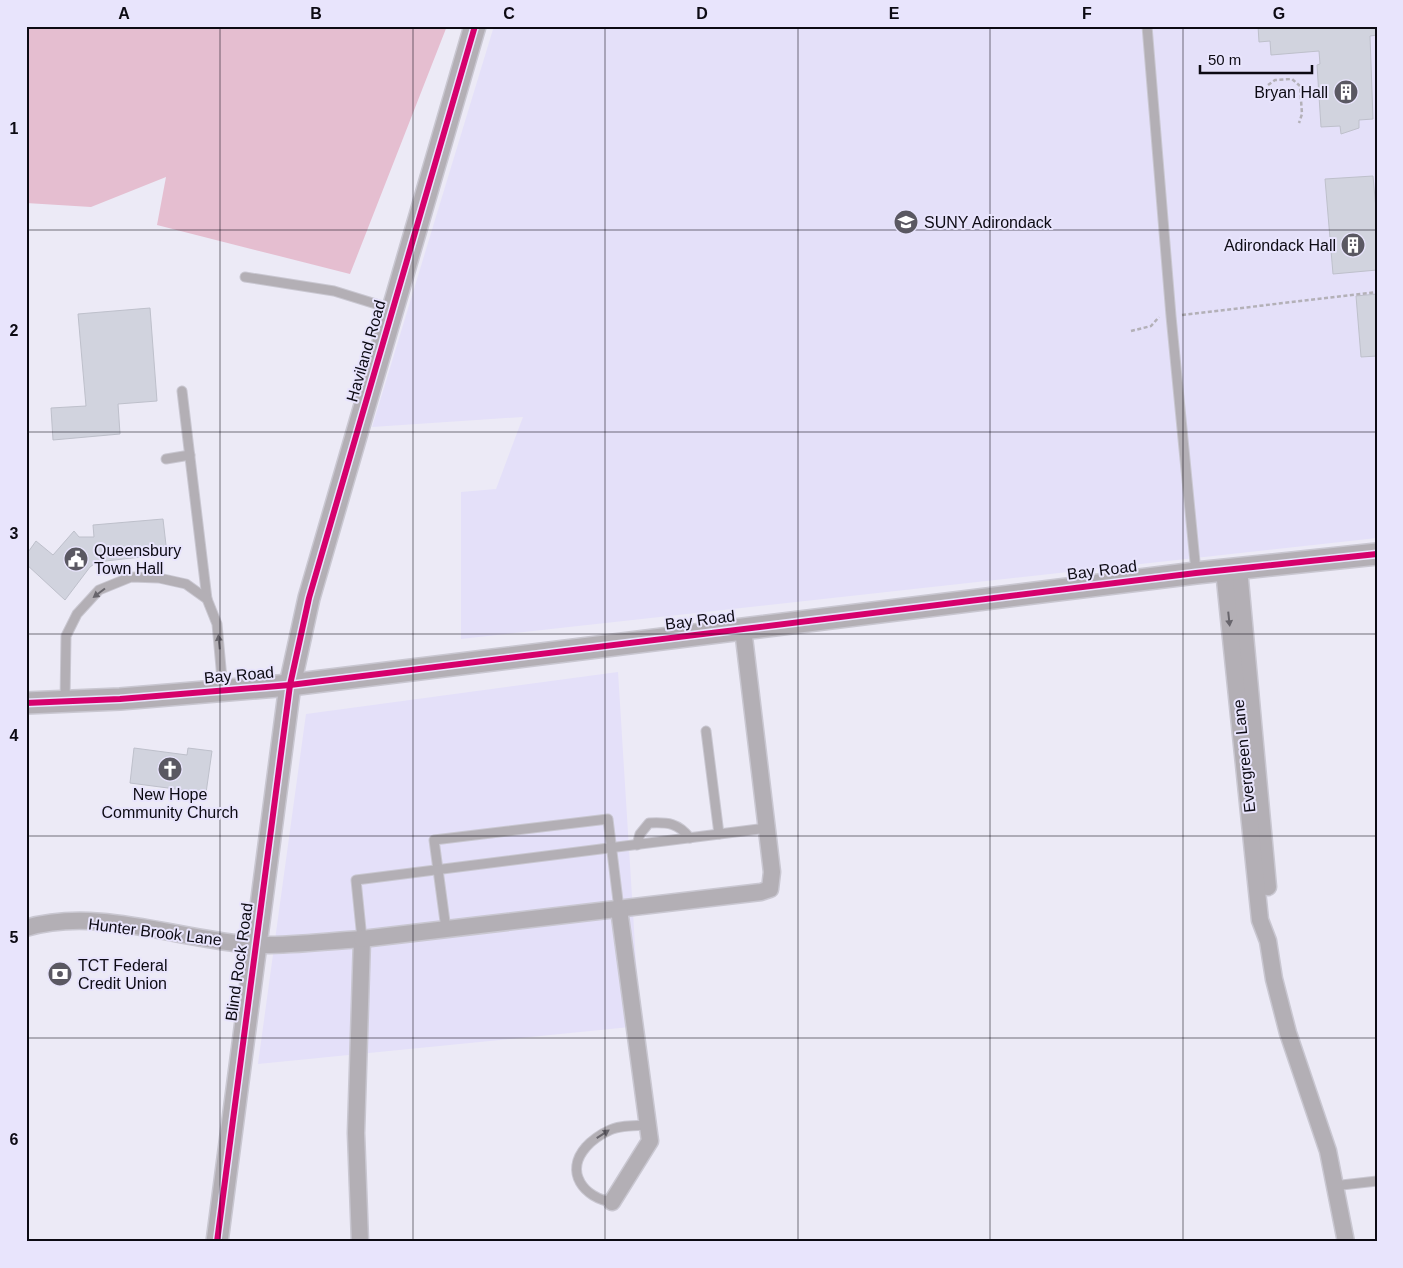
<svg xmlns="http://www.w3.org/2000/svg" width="1403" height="1268" font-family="Arial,sans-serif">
	<rect width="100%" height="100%" fill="#eceaf6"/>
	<g fill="#e4e0f9">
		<polygon points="494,26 1377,26 1377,538 461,639 461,492 496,489 523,417 372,427"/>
		<polygon points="618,672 640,1026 258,1064 306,714"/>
	</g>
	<polygon fill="#e5bed0" points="26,26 447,26 350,274 157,225 166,177 91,207 26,203"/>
	<g fill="#d1d3de" stroke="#bec0cb">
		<polygon points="1258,26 1377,26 1377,35 1370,36 1373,119 1359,120 1359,128 1341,134 1340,126 1321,127 1317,65 1320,64 1319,51 1271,55 1270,41 1259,42"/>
		<polygon points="1373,176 1377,220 1377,270 1333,274 1325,179"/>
		<polygon points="1377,294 1377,356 1361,357 1356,296"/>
		<polygon points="150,308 157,401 118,404 120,434 53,440 51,408 86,406 78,314"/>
		<polygon points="163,519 167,554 97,562 90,567 65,600 26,564 26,555 36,541 53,555 74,531 79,537 94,537 93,525"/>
		<polygon points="134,748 187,755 188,748 212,751 206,793 130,783"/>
	</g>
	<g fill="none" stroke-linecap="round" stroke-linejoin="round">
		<defs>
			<g id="service">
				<polyline points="1147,26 1171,316 1196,572"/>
				<polyline points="245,277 334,291 392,309"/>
				<polyline points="182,391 207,599"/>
				<polyline points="166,459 190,455"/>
				<polyline points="65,701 66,636 77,614 99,590 131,577 159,578 186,584 207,599 217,624 223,690"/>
				<polyline points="706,731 719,834"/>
				<path d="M637 845 640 834 649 823C668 822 678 823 690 838"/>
				<polyline points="446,929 434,840 608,819 619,909"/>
				<polyline points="362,939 356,880 767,828"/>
				<polyline points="1333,1186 1377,1181"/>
				<path d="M612 1202C584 1198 564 1172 586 1147 591 1141 601 1134 608 1131 618 1125 635 1126 647 1125"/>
			</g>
			<g id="minor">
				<polyline points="1239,569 1268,887"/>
				<polyline points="1224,570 1260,920 1268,941 1274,979 1288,1033 1328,1151 1346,1242"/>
				<path d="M26 928C99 906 182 941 256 945 291 946 327 941 362 939L356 1133 360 1242"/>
				<polyline points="362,939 761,892 770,889 772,872 743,629"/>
				<polyline points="612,1202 650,1141 619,909"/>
			</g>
			<g id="tertiary">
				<polyline points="26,703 120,699 290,685 1196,573 1377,554"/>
				<polyline points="217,1242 290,685 309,598 475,26"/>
			</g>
		</defs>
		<use href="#service" stroke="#c9c7d1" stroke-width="11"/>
		<use href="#minor" stroke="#c9c7d1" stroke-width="19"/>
		<use href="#tertiary" stroke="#c9c7d1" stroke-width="24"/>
		<g stroke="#b3b0b7" stroke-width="2.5" stroke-dasharray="4 2.5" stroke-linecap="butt">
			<polyline points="1268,85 1275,80 1292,79 1300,86 1302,114 1299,123"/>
			<polyline points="1182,315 1377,292"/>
			<polyline points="1131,331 1151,326 1159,317"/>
		</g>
		<use href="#service" stroke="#b3afb5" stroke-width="9"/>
		<use href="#minor" stroke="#b3afb5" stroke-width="16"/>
		<use href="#tertiary" stroke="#b3afb5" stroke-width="21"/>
		<defs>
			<g id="cycleway">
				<polyline points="26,703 120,699 290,685 1196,573 1377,554"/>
				<polyline points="217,1242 290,685 309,598 475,26"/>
			</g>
		</defs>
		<use href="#cycleway" stroke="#e8e4fc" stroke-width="9"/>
		<use href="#cycleway" stroke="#d6006c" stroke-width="6"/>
	</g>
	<defs><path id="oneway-solid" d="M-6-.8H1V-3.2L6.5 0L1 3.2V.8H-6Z" transform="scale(1.25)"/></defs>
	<g fill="#68656c">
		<use href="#oneway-solid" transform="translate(99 593) rotate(143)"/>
		<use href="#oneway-solid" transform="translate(1229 619) rotate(84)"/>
		<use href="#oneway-solid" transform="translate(219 642) rotate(-96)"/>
		<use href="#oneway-solid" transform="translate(603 1134) rotate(-33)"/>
	</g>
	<path fill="none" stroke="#0c0a13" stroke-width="1" stroke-opacity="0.55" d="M220 26V1242M413 26V1242M605 26V1242M798 26V1242M990 26V1242M1183 26V1242M26 230H1377M26 432H1377M26 634H1377M26 836H1377M26 1038H1377"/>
	<defs>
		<symbol id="building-disc" viewBox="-11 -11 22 22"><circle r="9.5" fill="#5a5862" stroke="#e8e4fc"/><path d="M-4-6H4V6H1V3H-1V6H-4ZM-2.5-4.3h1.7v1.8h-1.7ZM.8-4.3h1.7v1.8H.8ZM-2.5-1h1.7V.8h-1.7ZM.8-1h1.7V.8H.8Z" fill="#fff"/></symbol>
		<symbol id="university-disc" viewBox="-11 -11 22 22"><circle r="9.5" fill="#5a5862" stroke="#e8e4fc"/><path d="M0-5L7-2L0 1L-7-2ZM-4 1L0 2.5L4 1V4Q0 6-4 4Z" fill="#fff"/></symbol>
		<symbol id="civic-disc" viewBox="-11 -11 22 22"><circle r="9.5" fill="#5a5862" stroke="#e8e4fc"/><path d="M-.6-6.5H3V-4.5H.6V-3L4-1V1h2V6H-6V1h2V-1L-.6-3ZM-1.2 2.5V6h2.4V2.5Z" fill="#fff"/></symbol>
		<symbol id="church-disc" viewBox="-11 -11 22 22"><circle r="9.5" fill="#5a5862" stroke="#e8e4fc"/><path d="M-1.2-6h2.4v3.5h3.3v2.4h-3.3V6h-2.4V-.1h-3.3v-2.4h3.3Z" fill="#fff"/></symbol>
		<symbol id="bank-disc" viewBox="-11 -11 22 22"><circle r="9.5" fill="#5a5862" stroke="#e8e4fc"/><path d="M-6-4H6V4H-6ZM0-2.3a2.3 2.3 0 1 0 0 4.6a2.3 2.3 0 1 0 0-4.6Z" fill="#fff"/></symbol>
	</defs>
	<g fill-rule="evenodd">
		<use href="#building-disc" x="1332" y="78" width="28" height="28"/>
		<use href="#university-disc" x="892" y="208" width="28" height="28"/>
		<use href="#building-disc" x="1339" y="231" width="28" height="28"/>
		<use href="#civic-disc" x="62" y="545" width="28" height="28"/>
		<use href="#church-disc" x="156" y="755" width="28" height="28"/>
		<use href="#bank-disc" x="46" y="960" width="28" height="28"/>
	</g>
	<g text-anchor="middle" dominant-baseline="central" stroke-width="4" stroke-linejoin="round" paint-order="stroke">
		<g font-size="16" fill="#0c0a13" stroke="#e8e4fc" text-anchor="start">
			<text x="1328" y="92" text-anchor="end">Bryan Hall</text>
			<text x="924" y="222">SUNY Adirondack</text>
			<text x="1336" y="245" text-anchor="end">Adirondack Hall</text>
			<text x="94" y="550">Queensbury<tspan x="94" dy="18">Town Hall</tspan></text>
			<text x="170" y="794" text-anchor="middle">New Hope<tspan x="170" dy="18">Community Church</tspan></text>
			<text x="78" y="965">TCT Federal<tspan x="78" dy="18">Credit Union</tspan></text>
		</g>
		<g font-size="16" fill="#0c0a13" stroke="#e8e4fc">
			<text transform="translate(366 351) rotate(-74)">Haviland Road</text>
			<text transform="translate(1102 570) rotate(-7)">Bay Road</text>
			<text transform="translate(700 620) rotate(-7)">Bay Road</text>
			<text transform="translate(239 675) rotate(-5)">Bay Road</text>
			<text transform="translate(1244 756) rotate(-96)">Evergreen Lane</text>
			<text transform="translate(155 932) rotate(7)">Hunter Brook Lane</text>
			<text transform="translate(239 962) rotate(-82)">Blind Rock Road</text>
		</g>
	</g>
	<rect width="1403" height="1268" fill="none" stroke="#e8e4fc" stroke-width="55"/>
	<path d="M1200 65v8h112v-8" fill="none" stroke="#0c0a13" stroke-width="2.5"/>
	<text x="1208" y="65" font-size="15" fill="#0c0a13" stroke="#e8e4fc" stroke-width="4" paint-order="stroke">50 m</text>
	<rect x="28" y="28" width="1348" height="1212" fill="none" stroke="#0c0a13" stroke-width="2"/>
	<g font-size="16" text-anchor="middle" font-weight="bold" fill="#0c0a13">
		<text x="124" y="19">A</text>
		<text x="316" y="19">B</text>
		<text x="509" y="19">C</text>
		<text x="702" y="19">D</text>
		<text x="894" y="19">E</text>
		<text x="1087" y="19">F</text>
		<text x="1279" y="19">G</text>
		<text x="14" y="134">1</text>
		<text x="14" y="336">2</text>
		<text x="14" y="539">3</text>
		<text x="14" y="741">4</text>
		<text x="14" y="943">5</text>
		<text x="14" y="1145">6</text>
	</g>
</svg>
